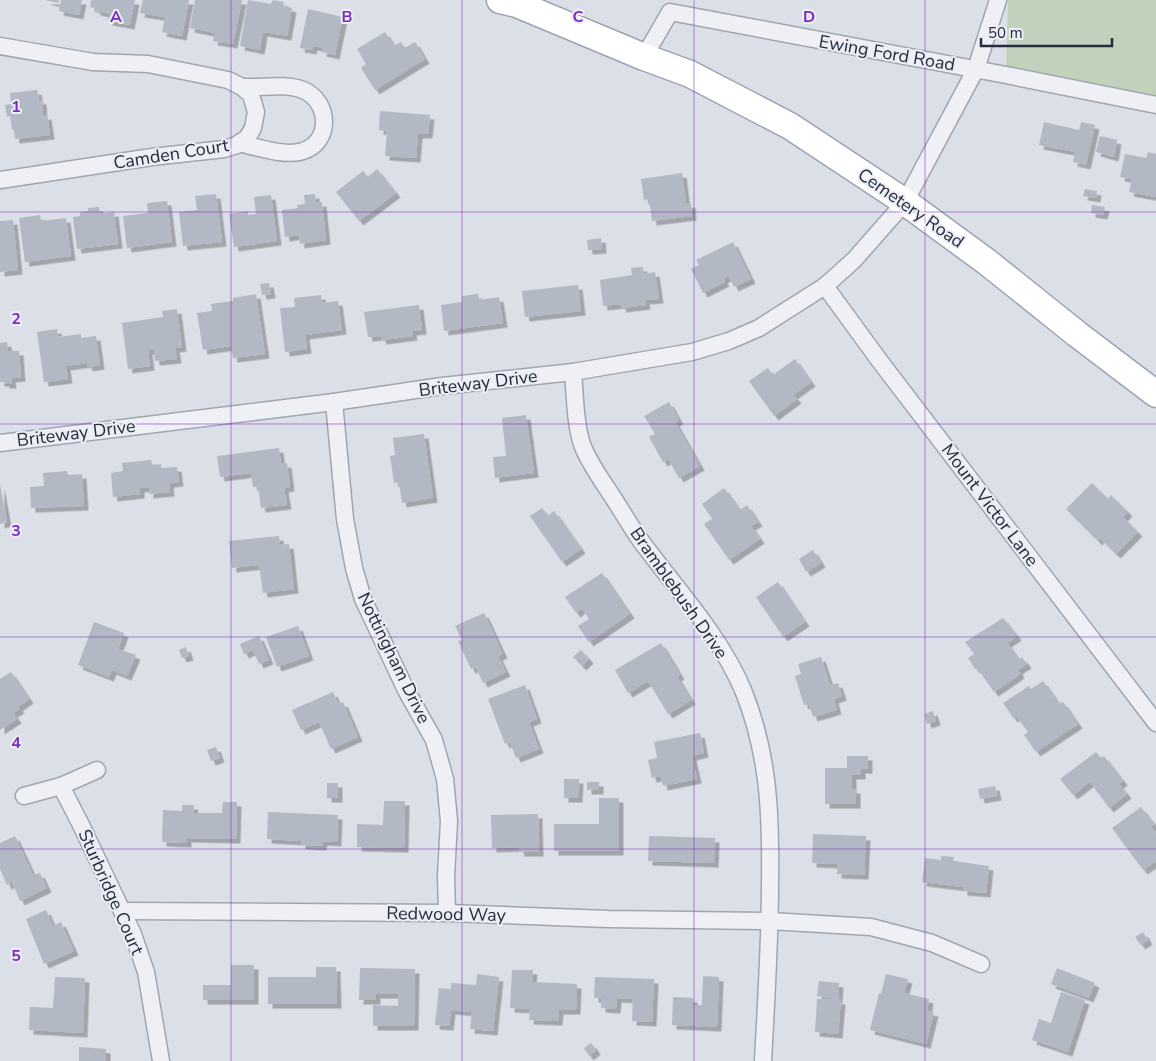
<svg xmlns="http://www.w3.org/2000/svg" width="1156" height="1061" font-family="'Nunito Sans',sans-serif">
	<defs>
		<filter id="shadow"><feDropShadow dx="4.5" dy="4.5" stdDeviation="0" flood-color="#0004"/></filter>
	</defs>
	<rect width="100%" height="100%" fill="#dbdfe7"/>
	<polygon fill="#c0d2bc" points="1008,0 1156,0 1156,106 1006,75"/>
	<g fill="#b2b8c4" filter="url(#shadow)">
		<polygon points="45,0 59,0 58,3"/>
		<polygon points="61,0 82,0 79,15 59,11"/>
		<polygon points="91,0 135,0 130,25 108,21 110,14 96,11 96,9 90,7"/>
		<polygon points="143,0 189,0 182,36 162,32 165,17 140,13"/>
		<polygon points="195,0 242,0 233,44 213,41 215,33 190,28"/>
		<polygon points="248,0 271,4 273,0 284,2 283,6 292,8 287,36 263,32 260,50 240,46"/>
		<polygon points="308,9 343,17 335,55 322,52 323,48 313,46 312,50 300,48"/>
		<polygon points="385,32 394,46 401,42 405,48 415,42 425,59 375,90 361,68 366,64 357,49"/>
		<polygon points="37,90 39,100 42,100 43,116 47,115 50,135 15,139 14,130 12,130 10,116 7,117 5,105 11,104 10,93"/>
		<polygon points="380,111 430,115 428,134 418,134 416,158 385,156 387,131 379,130"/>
		<polygon points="1044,122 1079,130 1081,122 1095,125 1086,165 1073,162 1075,152 1039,145"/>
		<polygon points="1100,136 1117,140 1114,157 1096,152"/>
		<polygon points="1148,152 1156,154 1156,197 1129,192 1132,179 1120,177 1125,154 1146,158"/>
		<polygon points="377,169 396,193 359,221 336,192 363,171 368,177"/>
		<polygon points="682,173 686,204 691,203 692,216 652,221 649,199 644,200 641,179"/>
		<polygon points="1085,189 1097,191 1096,198 1083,196"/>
		<polygon points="216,194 222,242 183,246 179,212 197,210 195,196"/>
		<polygon points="315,194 316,203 322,202 326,240 300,244 299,235 285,237 282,210 298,208 297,205 305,204 304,195"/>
		<polygon points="271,195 277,241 234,247 229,214 248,211 248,215 256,214 254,197"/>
		<polygon points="167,201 172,242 127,248 123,216 148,213 147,203"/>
		<polygon points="1092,205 1105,207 1103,215 1091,213"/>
		<polygon points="99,207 100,214 114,212 118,244 77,249 73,217 80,216 80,212 88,211 88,208"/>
		<polygon points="40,215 41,221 66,218 71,256 25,262 19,218"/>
		<polygon points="13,220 18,270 0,272 0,221"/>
		<polygon points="601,238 602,249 588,250 587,240"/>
		<polygon points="733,242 751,279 734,287 729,276 723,279 725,282 703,293 691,269 699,265 696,260"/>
		<polygon points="643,267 644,274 655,272 659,299 645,300 646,305 622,308 621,304 603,306 600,280 632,275 631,268"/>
		<polygon points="269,283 271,294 262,295 260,284"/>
		<polygon points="578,285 581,311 525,317 522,291"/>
		<polygon points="256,294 265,354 233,358 231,346 203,350 197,313 212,311 211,304 233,301 233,298"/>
		<polygon points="478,294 479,300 499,297 503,323 444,331 441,305 462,302 462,296"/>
		<polygon points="321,295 322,303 338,301 342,330 305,335 307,349 285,352 280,308 295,307 294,298"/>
		<polygon points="419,305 422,330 412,331 413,336 382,340 381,336 368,337 364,312"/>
		<polygon points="177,309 182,347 175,348 177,359 155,361 154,350 148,350 150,366 128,369 122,323 163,317 162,311"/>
		<polygon points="57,329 58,337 81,334 81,338 96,336 100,365 88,367 87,363 66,366 68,379 44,382 37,332"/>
		<polygon points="7,342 8,351 19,351 21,377 11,378 12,384 5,384 5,382 0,382 0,343"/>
		<polygon points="795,359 811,382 793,395 797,399 774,416 749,381 768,368 773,375"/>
		<polygon points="669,402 679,420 675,422 700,466 679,478 668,459 663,462 649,437 655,434 644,416"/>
		<polygon points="526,415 534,473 495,478 493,457 506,456 502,418"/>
		<polygon points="424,434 433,498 402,503 399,482 394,483 390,456 395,455 393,438"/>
		<polygon points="279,448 281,464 287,463 290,487 284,488 287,505 261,508 258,486 253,487 251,473 220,477 217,456"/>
		<polygon points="151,460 152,465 161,464 161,468 177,467 179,482 169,483 170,492 149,494 149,487 140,488 140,494 113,497 111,473 123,471 122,463"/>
		<polygon points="67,471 68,475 82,474 84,506 31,508 30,487 44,486 43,473"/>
		<polygon points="1092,483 1108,499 1111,495 1128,512 1123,517 1138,532 1116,554 1100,538 1098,541 1066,509"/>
		<polygon points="0,484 7,522 0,524"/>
		<polygon points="724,488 740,510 747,505 758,522 751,526 760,539 729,560 704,524 712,519 702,504"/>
		<polygon points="542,508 548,516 554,511 581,549 562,562 530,516"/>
		<polygon points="279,536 280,545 289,544 294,589 263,593 259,565 232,568 229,541"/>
		<polygon points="813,550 821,563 806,572 799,559"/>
		<polygon points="602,573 630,614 589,642 578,626 589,619 582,608 576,613 565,597"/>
		<polygon points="778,582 805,622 783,637 756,597"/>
		<polygon points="484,613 503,654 498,656 506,672 483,683 476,667 471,669 458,641 462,640 455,626"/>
		<polygon points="1003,618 1017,636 1007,643 1019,660 1022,657 1027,664 1018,670 1020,674 994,692 977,668 975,669 968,658 974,654 965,642"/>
		<polygon points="94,622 124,633 118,649 136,655 127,676 112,670 109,677 78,665"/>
		<polygon points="298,626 309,656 277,667 266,637"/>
		<polygon points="259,636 269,660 259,664 253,650 244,654 240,644"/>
		<polygon points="661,643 680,675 677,677 691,700 668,714 648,681 628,693 615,670"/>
		<polygon points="186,647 189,656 182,658 179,650"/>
		<polygon points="581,650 589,659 582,666 573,657"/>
		<polygon points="821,657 830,685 838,683 842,696 834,699 837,710 813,717 809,704 804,705 795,676 801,674 798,664"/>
		<polygon points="11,672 29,699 18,707 20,709 13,713 17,719 0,730 0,679"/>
		<polygon points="1043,681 1059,704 1063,702 1078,724 1036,752 1024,735 1028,732 1016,716 1013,718 1003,703 1029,686 1031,689"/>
		<polygon points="525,685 537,719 529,722 539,749 516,758 510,742 505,744 488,699"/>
		<polygon points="333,692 338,704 343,702 358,737 331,749 319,722 301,730 292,710"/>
		<polygon points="933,711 936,721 927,724 924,714"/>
		<polygon points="700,733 704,753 692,756 697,779 663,786 661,776 652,778 648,760 657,758 654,742"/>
		<polygon points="216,747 220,758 211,761 207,750"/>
		<polygon points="1096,752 1101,758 1104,756 1123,781 1119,784 1127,794 1109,808 1090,782 1073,795 1060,779"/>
		<polygon points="847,756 868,756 868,769 861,769 861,775 852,775 852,789 856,789 856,804 825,804 825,768 847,768"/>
		<polygon points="564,779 579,779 578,798 564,798"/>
		<rect x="587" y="782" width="12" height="8"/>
		<rect x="327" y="783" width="11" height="15"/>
		<polygon points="995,786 997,796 980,799 978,789"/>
		<polygon points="599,798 619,798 619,851 554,851 554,824 599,824"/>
		<polygon points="384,801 405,801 404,848 357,847 357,824 383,825"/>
		<polygon points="223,802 237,802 236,839 187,838 187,843 162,842 163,810 182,811 182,805 194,805 193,813 222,813"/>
		<polygon points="1141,807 1154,824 1151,827 1156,833 1156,861 1143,870 1112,828"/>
		<polygon points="268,812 338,815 337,842 323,841 322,846 301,845 301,841 267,839"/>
		<polygon points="538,814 539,852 520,852 519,847 492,848 491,815"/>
		<polygon points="813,834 866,836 864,875 837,874 837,864 812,863"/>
		<polygon points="15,836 33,875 40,873 47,888 20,901 12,882 7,885 0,869 0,843"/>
		<polygon points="649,836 715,838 714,863 648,861"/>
		<polygon points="941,856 954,857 953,861 989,866 986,893 963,891 963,887 922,882 925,858 941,860"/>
		<polygon points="46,910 53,926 61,922 74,951 44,964 26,919"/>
		<polygon points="1143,932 1148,940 1141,945 1135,937"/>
		<polygon points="231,965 254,965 254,1000 203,1000 203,985 231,985"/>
		<polygon points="316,967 336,967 337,1004 268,1004 268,977 316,977"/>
		<polygon points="360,968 415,969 414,1026 373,1026 373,1005 398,1006 398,994 376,994 376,1000 359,1000"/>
		<polygon points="1057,968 1095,983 1089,998 1051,984"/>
		<polygon points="512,970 533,970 532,982 577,984 576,1010 559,1010 558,1021 529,1020 530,1009 510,1008"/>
		<polygon points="477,974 499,977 493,1031 470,1029 472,1012 451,1010 449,1026 435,1025 439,988 451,989 451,983 476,985"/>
		<polygon points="886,974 908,979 904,993 929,999 927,1011 934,1012 926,1044 870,1030 879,993 881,994"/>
		<polygon points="703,976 719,977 717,1027 672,1025 673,997 693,998 693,1005 702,1005"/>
		<polygon points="55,977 85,978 83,1033 29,1030 30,1007 53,1008"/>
		<polygon points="595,977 654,979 652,1022 632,1021 633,999 617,998 616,1009 601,1008 601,998 594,998"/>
		<polygon points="819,981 839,983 838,999 817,996"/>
		<polygon points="1061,992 1085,1000 1068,1052 1032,1040 1039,1019 1051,1023"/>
		<polygon points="817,999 841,1000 838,1034 815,1032"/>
		<polygon points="591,1043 596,1050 589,1056 584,1048"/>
		<polygon points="79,1047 106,1049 106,1061 79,1061"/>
	</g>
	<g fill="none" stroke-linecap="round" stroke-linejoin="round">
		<defs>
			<g id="minor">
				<polyline points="0,46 93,62 148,64 228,80 242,87 251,95 256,112 253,128 247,138 237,145 224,149 152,157 0,180"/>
				<polyline points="644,57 670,12 1006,75 1156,105"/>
				<path d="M239 143C256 147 286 157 303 151 332 142 330 101 303 90 285 83 261 88 242 87"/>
				<polyline points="825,286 879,360 1156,723"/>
				<path d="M573 372C575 394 575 426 583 447 591 466 603 482 614 499 625 516 635 534 647 549 681 594 721 638 743 690 769 754 771 815 770 883 770 943 766 1002 763 1061"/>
				<polyline points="334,402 345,519 354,568 363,599 406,690 434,740 445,779 449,821 446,876 447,913"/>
				<polyline points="0,443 334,402 442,386 573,372 692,352 729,341 759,328 825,286 854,260 905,202 976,69 998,0"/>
				<polyline points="61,786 81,825 133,934 146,972 161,1061"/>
				<polyline points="24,796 61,786 97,770"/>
				<polyline points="123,911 447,913 608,919 770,921 871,927 932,943 981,964"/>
			</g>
			<polyline id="primary" points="500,0 517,4 644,57 690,74 790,126 905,202 987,262 1077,334 1156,394"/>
		</defs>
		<use href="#minor" stroke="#a0a6b1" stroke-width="19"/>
		<use href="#primary" stroke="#9aa3b4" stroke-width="29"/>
		<use href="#minor" stroke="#eef0f5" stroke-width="16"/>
		<use href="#primary" stroke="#fff" stroke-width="26"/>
	</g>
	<path fill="none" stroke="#7b2cbf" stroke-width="1" stroke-opacity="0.55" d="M231 0V1061M462 0V1061M694 0V1061M925 0V1061M0 212H1156M0 424H1156M0 637H1156M0 849H1156"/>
	<g text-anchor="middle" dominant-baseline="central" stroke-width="4" stroke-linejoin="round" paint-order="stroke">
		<g font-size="18" fill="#242c3e" stroke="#ebeef5">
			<text transform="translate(887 53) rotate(10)">Ewing Ford Road</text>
			<text transform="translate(171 154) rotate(-9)">Camden Court</text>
			<text transform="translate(911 208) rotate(35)">Cemetery Road</text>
			<text transform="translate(478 383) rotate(-7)">Briteway Drive</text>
			<text transform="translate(76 433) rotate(-7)">Briteway Drive</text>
			<text transform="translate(990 505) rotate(53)">Mount Victor Lane</text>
			<text transform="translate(679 593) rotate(55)">Bramblebush Drive</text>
			<text transform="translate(394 658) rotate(64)">Nottingham Drive</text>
			<text transform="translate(111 892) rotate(66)">Sturbridge Court</text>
			<text transform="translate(446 914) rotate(1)">Redwood Way</text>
		</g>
	</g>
	<g font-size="16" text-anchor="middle" font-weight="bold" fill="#7b2cbf" stroke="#ebeef5" stroke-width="4" stroke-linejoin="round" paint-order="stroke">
		<text x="116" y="22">A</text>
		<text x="347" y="22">B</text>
		<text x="578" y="22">C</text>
		<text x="809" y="22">D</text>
		<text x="16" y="112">1</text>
		<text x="16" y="324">2</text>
		<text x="16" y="536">3</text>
		<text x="16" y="748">4</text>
		<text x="16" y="961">5</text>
	</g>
	<path d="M981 38v8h131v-8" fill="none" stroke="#242c3e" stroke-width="2.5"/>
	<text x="988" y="38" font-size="15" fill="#242c3e" stroke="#ebeef5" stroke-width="4" paint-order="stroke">50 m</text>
</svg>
